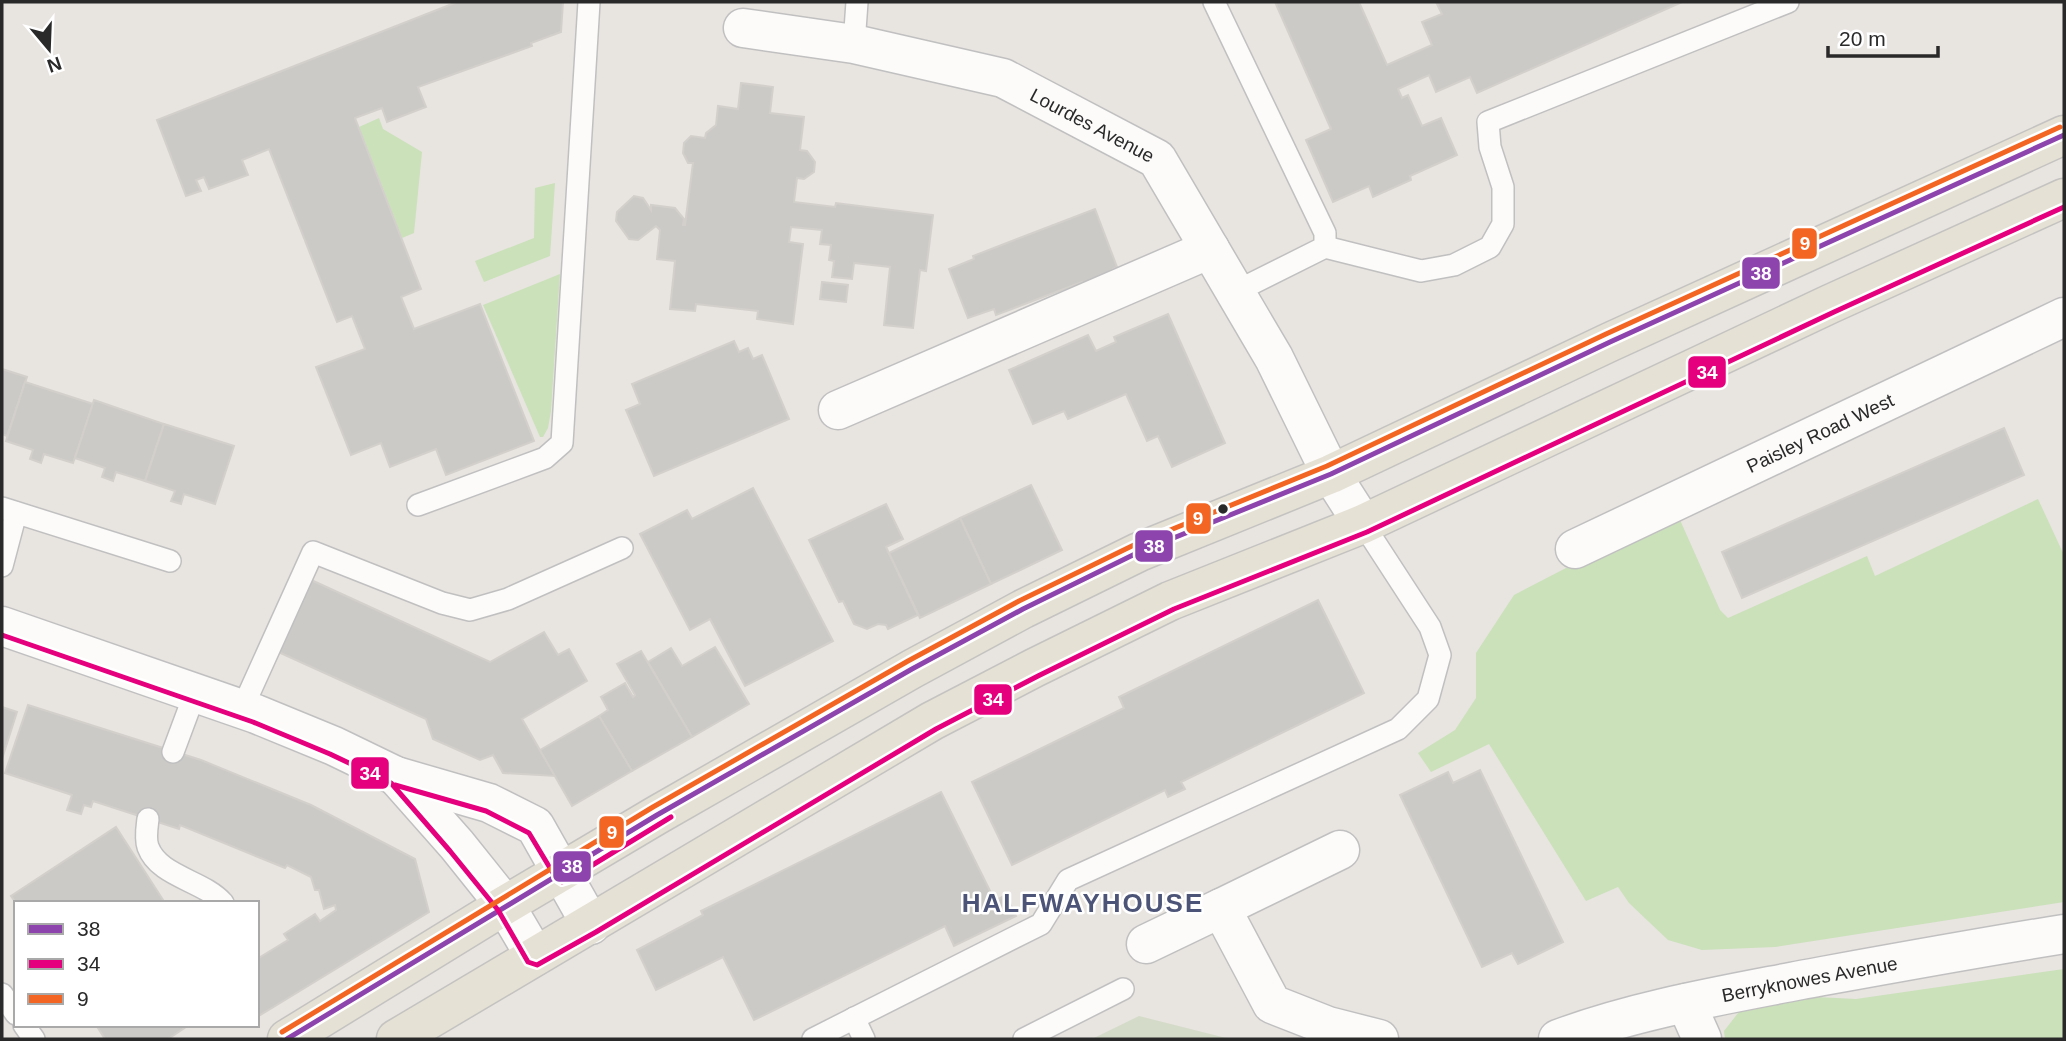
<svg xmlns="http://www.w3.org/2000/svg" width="2066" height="1041" font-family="Helvetica,sans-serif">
	<rect width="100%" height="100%" fill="#e8e4e0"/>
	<g fill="#cae1ba">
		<polygon points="379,118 383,129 422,152 414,233 402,238 359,127"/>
		<polygon points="555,183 550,256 484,282 475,261 534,238 535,188"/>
		<polygon points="560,274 551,411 548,428 543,437 540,437 483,305"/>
		<polygon points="2038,499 2064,555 2064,902 1775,947 1702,950 1668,940 1629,903 1618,887 1586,901 1489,744 1431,772 1418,753 1455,730 1476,698 1476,653 1514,595 1676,511 1720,610 1728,618 1867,556 1875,576"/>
		<polygon points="2064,969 2064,1039 1725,1039 1724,1031 1742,1008 1797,996 1856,999"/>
	</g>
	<polygon fill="#d4dbc8" points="1139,1016 1230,1039 1231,1039 1092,1039"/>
	<g fill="#cccac7" stroke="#d3d0cc" stroke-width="2">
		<polygon points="457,2 563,2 561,32 531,43 532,46 418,87 426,107 387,122 382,108 355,118 421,289 401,297 414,329 480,304 534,441 446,475 436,449 390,467 381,443 351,455 316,367 365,349 352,316 337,322 269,149 242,160 248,175 209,189 204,177 196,180 201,191 186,196 157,120"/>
		<polygon points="1275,2 1359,2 1387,65 1432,45 1422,22 1442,14 1436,2 1682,2 1477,93 1470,77 1436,92 1429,75 1398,89 1402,98 1408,95 1422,126 1441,118 1457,155 1410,176 1411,180 1373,197 1369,186 1333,202 1306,140 1331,129"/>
		<polygon points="741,83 773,87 770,113 804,117 800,150 807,151 815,162 814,172 804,179 797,178 794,202 835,207 836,203 933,215 926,271 920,270 913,328 884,325 890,267 854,263 852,279 832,277 834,261 829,260 831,245 820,244 822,230 791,227 789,242 803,244 793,324 757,319 758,311 696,304 695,311 670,309 675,261 657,259 660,230 656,226 638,240 629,239 616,221 617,212 634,196 643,198 651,210 651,205 675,208 684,219 683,225 685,225 693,163 688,163 683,153 684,143 691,136 705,138 706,133 716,125 718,106 738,109"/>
		<polygon points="1095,209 1117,267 1112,270 1115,278 1085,290 1082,282 996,315 994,309 968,318 949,269 974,259 973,256"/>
		<polygon points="822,282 848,285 846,302 820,299"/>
		<polygon points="1168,314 1225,443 1172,467 1158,436 1147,441 1126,394 1068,419 1064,411 1033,424 1009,370 1088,335 1096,351 1116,342 1114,337"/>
		<polygon points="734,341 739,352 748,348 753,359 762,355 789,419 654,476 626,410 640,404 632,384"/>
		<polygon points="2,369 27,377 7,436 2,434"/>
		<polygon points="25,382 93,404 73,463 44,454 41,463 30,459 33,450 6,441"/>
		<polygon points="94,400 164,424 145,481 116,472 113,481 102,477 105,468 75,458"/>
		<polygon points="164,424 234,446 215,504 184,494 181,504 171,501 175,491 145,481"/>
		<polygon points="2004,428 2024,475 1742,598 1722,552"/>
		<polygon points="1031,485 1062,550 991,584 960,518"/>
		<polygon points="753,488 833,641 745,686 710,619 690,630 640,534 687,510 692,519"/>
		<polygon points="886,504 903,539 886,547 918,615 888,629 886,625 878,624 867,629 854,624 843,601 839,602 809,540"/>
		<polygon points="960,518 991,584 920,618 889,553"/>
		<polygon points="309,579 490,662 544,632 558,655 569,649 587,681 522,719 555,776 503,773 493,755 480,760 433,739 426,719 276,651"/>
		<polygon points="1318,600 1364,693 1181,782 1185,789 1168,797 1165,790 1012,865 972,782 1124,708 1119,697"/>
		<polygon points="715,647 749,704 692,737 648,662 671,648 682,666"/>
		<polygon points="641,651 692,737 632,771 599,716 608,710 601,697 625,683 633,697 635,695 617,664"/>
		<polygon points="28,705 201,760 311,805 415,859 429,912 257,1017 257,959 288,940 284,934 315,914 320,921 336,910 335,905 324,909 319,890 315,890 311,877 287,865 285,868 180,825 179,829 93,801 91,807 84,805 81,814 67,810 72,795 5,773"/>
		<polygon points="2,707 17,712 2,759"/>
		<polygon points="599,716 632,771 572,806 540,750"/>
		<polygon points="1480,770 1563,942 1518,964 1512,953 1482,967 1400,795 1448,772 1453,783"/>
		<polygon points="941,792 995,901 1006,895 1016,916 954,946 945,926 754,1020 723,957 656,990 637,950 703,915 701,911"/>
		<polygon points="116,827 165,903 16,903 11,896"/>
		<polygon points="96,1025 189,1025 168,1039 105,1039"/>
	</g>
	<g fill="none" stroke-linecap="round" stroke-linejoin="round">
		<defs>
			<g id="lane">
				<polyline points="1214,2 1325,233 1325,247 1235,292"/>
				<polyline points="854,44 857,2"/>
				<polyline points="1325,247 1421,271 1454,265 1490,247 1503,224 1503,187 1490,147 1488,122 1788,2"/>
				<polyline points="418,505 545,458 562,443 589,2"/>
				<polyline points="2,508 170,561"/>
				<polyline points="2,566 16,513"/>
				<polyline points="242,709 313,552 442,603 470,610 508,599 622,548"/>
				<polyline points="173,752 195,693"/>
				<path d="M148 819C147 827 145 839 148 847 159 877 203 880 223 903"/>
				<polyline points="2,994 16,1014"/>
				<polyline points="854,1018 864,1039"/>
				<polyline points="24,1025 34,1039"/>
				<polyline points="813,1039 1041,924 1068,880 1398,729 1428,699 1440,655 1430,627 1363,524"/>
				<polyline points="1024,1039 1123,989"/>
			</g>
			<g id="street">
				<path id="s1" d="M743 28 854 44 1003 78 1157 159 1274 358 1331 474 1363 524"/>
				<polyline points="838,410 1210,249"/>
				<path id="s2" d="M1575 549 2064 317"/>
				<polyline points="1340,850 1221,908 1272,1004 1328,1026 1379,1039"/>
				<polyline points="1146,944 1221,908"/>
				<polyline points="1686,1003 1702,1039"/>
				<path id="s3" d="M1558 1039C1636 1010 1719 996 1801 980 1889 964 1976 948 2064 934"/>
			</g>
			<g id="secondary">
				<polyline points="2,626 256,714 334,746 396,776 489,803 535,826 591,925"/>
				<polyline points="396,776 457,845 505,905 535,956"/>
			</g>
			<g id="primary">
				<polyline points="287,1039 505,905 657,815 912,669 1023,609 1139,552 1331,474 1610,342 2064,135"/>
				<polyline points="396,1039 932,721 1034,668 1170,601 1363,524 1830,304 2064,198"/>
			</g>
		</defs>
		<use href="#lane" stroke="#c1c0c1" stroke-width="24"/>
		<use href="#street" stroke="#c1c0c1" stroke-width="41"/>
		<use href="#secondary" stroke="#c1c0c1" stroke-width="41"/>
		<use href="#primary" stroke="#c4c3c1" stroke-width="41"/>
		<use href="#lane" stroke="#fcfbfa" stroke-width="21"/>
		<use href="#street" stroke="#fcfbfa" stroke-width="38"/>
		<use href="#secondary" stroke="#fcfbfa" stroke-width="38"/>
		<use href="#primary" stroke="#e5e1d4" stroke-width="38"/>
		<defs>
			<polyline id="bus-1" points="287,1039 657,815 912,669 1023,609 1139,552 1331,474 1610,342 2064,135"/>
			<g id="bus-2">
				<polyline points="2,635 253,722 330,754 391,783 450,851 498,910 528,962 537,965 596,932 936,729 1038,676 1174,609 1367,532 1834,312 2064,207"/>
				<polyline points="395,785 486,811 529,833 556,878 562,882 568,880 671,817"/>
			</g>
			<polyline id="bus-3" points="282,1032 653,807 908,661 1019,601 1136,544 1327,466 1606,334 2060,127"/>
		</defs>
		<use href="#bus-1" stroke="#fff" stroke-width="10"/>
		<use href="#bus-2" stroke="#fff" stroke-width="10"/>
		<use href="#bus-3" stroke="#fff" stroke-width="10"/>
		<use href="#bus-1" stroke="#8e44ad" stroke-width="5"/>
		<use href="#bus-2" stroke="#e5007d" stroke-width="5"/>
		<use href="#bus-3" stroke="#f26522" stroke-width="5"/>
	</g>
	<circle fill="#292929" stroke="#fff" stroke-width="2.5" cx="1223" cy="509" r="6"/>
	<g text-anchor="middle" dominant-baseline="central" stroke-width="5" stroke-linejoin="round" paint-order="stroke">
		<g font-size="19" fill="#292929" stroke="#fff">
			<text stroke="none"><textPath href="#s1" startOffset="366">Lourdes Avenue</textPath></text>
			<text stroke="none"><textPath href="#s2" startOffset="271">Paisley Road West</textPath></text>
			<text stroke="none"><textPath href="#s3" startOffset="259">Berryknowes Avenue</textPath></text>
		</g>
		<g font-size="26" font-weight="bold" letter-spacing="2" fill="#4c5477" stroke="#fff">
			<text x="1083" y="903">HALFWAYHOUSE</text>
		</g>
	</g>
	<g stroke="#fff" stroke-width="2.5">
		<rect x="1791" y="227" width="27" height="33" rx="7" fill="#f26522"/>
		<rect x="1741" y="256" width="40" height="34" rx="7" fill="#8e44ad"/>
		<rect x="1687" y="355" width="40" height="34" rx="7" fill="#e5007d"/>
		<rect x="1185" y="502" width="27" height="33" rx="7" fill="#f26522"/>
		<rect x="1134" y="529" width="40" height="34" rx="7" fill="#8e44ad"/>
		<rect x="973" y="683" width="40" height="33" rx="7" fill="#e5007d"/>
		<rect x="350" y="756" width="40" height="34" rx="7" fill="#e5007d"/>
		<rect x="598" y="815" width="27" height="34" rx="7" fill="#f26522"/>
		<rect x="552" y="850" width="40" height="33" rx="7" fill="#8e44ad"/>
	</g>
	<g font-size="19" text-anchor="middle" font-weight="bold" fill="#fff">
		<text x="1805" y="250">9</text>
		<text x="1761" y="280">38</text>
		<text x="1707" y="379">34</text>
		<text x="1198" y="525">9</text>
		<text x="1154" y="553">38</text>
		<text x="993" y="706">34</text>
		<text x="370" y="780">34</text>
		<text x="612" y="839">9</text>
		<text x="572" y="873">38</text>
	</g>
	<rect width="2066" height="1041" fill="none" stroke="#292929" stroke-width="7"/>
	<rect x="14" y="901" width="245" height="126" fill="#ffffff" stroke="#a9a9a9" stroke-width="2"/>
	<rect x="28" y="924" width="35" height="10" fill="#8e44ad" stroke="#a9a9a9" stroke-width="2"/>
	<text x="77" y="936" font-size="21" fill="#292929">38</text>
	<rect x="28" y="959" width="35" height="10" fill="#e5007d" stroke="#a9a9a9" stroke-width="2"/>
	<text x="77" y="971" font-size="21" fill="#292929">34</text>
	<rect x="28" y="994" width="35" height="10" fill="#f26522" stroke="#a9a9a9" stroke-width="2"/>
	<text x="77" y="1006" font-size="21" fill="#292929">9</text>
	<g transform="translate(49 49) rotate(161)" stroke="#ffffff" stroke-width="5" paint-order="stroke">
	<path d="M0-5L12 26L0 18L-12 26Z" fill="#292929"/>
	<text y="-10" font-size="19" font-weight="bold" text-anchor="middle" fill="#292929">N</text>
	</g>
	<path d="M1828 46v10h110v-10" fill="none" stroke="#292929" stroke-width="3.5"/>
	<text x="1839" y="46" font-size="21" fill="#292929" stroke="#ffffff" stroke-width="5" paint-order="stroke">20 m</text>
</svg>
